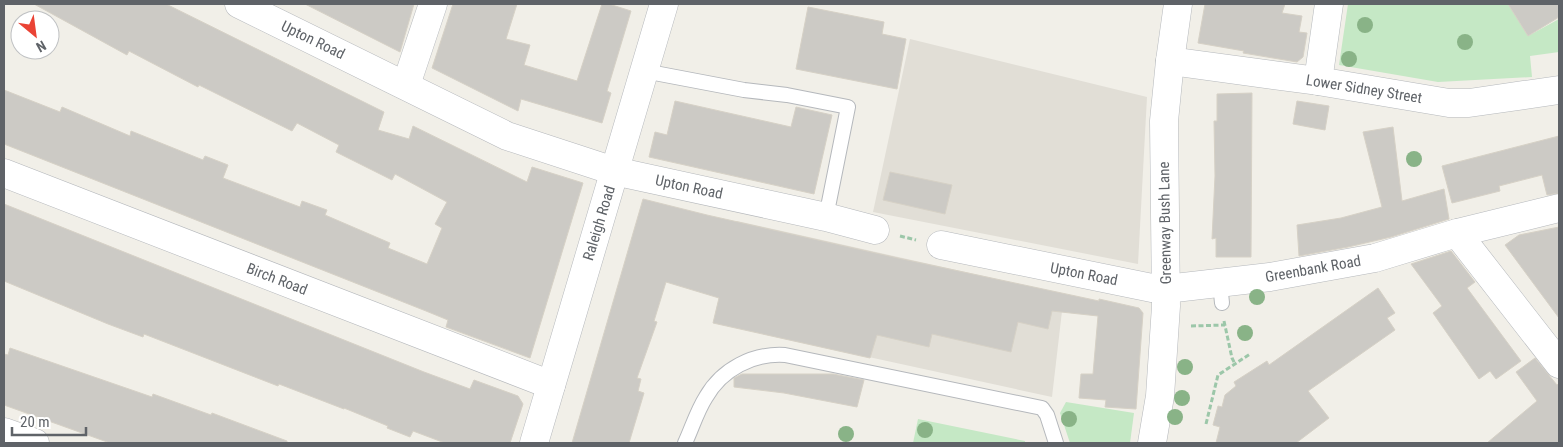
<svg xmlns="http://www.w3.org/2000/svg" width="1563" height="447" font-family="'Roboto Condensed',sans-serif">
	<rect width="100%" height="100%" fill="#f1efe8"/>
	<g fill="#e1ded6">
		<polygon points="910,39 1147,97 1138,264 873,212"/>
		<polygon points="737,221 1064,294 1052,397 713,323"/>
	</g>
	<g fill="#c5e8c5">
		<polygon points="1348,4 1508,4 1528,36 1559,19 1559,52 1530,56 1532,77 1438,82 1339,65"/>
		<polygon points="1066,402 1134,413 1130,443 1070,443 1060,413"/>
		<polygon points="918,419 1025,441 1025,443 913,443"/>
	</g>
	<g fill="#cccac5" stroke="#d6d1c6">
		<polygon points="34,4 166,4 384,112 378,130 409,139 413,126 527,182 532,167 583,183 530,358 446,327 448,320 426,311 4,144 4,90 60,112 62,107 130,136 131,131 203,160 205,156 228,165 223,178 300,207 302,201 327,210 325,215 390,243 388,248 427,264 442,228 435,224 447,202 395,174 392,180 336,152 339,145 297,123 292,131 199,85 198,87 129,51 127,55"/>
		<polygon points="305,4 414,4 400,52"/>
		<polygon points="453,4 517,4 506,39 530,45 524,65 577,81 602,4 609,4 631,11 607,91 611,93 602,123 521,99 518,111 432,68"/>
		<polygon points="1205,4 1285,4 1282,13 1302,16 1299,32 1307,33 1303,57 1297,62 1243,53 1244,51 1198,43"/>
		<polygon points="1508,4 1559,4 1559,17 1528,36"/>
		<polygon points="808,7 884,22 882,34 906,39 897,89 796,69"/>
		<polygon points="1252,93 1251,257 1216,257 1216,238 1212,239 1215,176 1214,121 1217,121 1217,94"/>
		<polygon points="675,101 791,127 796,107 832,115 814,194 649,157 655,132 667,135"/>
		<polygon points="1297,101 1329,106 1325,130 1293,124"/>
		<polygon points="1393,127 1402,201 1444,189 1449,219 1391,237 1348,247 1299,256 1297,225 1341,218 1382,207 1363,132"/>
		<polygon points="1559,136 1559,193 1547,195 1542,175 1499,186 1500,191 1452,203 1442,166"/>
		<polygon points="890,172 952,185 945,214 883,200"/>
		<polygon points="643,199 707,215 898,258 1099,301 1099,299 1139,308 1143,313 1136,409 1105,407 1106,400 1079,398 1081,374 1093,374 1098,316 1052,311 1048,329 1018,322 1011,352 932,334 929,347 877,335 870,358 713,323 719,298 666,282 654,321 657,322 637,378 641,379 638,391 644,393 629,443 572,443"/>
		<polygon points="4,204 424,372 470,389 474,380 518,396 523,404 510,443 445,443 413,431 410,437 387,428 388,426 344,408 344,409 279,384 278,386 144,334 143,337 108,324 4,281"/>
		<polygon points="1559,227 1559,318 1505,245 1519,235"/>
		<polygon points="1451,251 1475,282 1467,288 1521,361 1496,379 1490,371 1479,379 1433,313 1442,306 1411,264"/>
		<polygon points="1378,288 1395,313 1387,318 1395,330 1308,391 1329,418 1296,443 1216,443 1220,427 1213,425 1218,406 1222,407 1225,395 1236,386 1234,382 1267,361 1269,365"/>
		<polygon points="10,348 152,397 153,394 211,415 212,413 287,441 287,443 110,443 4,405 4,354 8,355"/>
		<polygon points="1535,358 1557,385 1559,383 1559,443 1487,443 1537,401 1516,372"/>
		<polygon points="742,374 833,374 864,380 857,407 784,393 734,387 734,378"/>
	</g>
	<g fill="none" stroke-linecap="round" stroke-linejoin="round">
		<defs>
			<g id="lane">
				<polyline points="644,71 744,90 787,95 848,107 826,217"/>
				<polyline points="1220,283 1222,303"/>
				<path d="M685 443C692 428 697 411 706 397 722 369 753 353 785 355L1042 408 1047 415 1056 443"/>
			</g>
			<g id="street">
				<polyline points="239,4 507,136 614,171 826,217 875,230"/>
				<polyline points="1170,61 1318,81 1449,103 1469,103 1559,90"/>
				<polyline points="1318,81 1329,4"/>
				<polyline points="406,85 433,4"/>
				<polyline points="4,173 551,385"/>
				<polyline points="1457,233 1559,364"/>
				<polyline points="941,245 1152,288 1166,289 1270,277 1375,258 1457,233 1559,208"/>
				<polyline points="4,432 35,443"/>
				<polyline points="534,443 664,4"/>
				<polyline points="1152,443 1160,396 1166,306 1164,121 1170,61 1178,4"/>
			</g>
		</defs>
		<use href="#lane" stroke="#b5b8bc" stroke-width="16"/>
		<use href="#street" stroke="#b5b8bc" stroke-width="29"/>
		<g stroke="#9cc7a9" stroke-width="3" stroke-dasharray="5 2.5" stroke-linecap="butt">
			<polyline points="900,236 916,240"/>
			<polyline points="1224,321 1232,358 1235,364"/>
			<polyline points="1191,326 1225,325"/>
			<polyline points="1206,424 1218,375 1250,354"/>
		</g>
		<use href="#lane" stroke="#fff" stroke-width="14"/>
		<use href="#street" stroke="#fff" stroke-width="28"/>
	</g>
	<g fill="#89b387">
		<circle cx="1365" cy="25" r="8"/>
		<circle cx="1465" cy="42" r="8"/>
		<circle cx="1349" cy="59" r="8"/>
		<circle cx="1414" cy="159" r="8"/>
		<circle cx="1257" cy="297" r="8"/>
		<circle cx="1245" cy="333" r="8"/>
		<circle cx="1185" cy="367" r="8"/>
		<circle cx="1182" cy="398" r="8"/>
		<circle cx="1175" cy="417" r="8"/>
		<circle cx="1069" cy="419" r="8"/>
		<circle cx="925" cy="430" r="8"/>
		<circle cx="846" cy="434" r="8"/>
	</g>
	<g text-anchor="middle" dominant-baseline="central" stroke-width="4" stroke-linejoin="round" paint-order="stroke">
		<g font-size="15" fill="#5f6368" stroke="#fff">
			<text transform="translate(313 40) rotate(26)">Upton Road</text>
			<text transform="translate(1364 89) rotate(9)">Lower Sidney Street</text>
			<text transform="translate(689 187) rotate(12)">Upton Road</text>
			<text transform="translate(599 223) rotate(-73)">Raleigh Road</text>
			<text transform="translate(1165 223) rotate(-91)">Greenway Bush Lane</text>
			<text transform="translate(1313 269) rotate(-10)">Greenbank Road</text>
			<text transform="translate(1084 274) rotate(11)">Upton Road</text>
			<text transform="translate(277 279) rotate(21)">Birch Road</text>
		</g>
	</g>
	<rect width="1563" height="447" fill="none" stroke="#5f6368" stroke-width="10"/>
	<g transform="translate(35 35) rotate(151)"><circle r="24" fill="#ffffff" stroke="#bfc1c3"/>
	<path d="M0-4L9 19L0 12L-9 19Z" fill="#ea4335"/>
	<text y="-8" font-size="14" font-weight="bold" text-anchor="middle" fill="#5f6368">N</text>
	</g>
	<path d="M12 427v8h74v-8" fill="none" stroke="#5f6368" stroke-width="2.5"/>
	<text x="20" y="427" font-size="15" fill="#5f6368" stroke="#ffffff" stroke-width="4" paint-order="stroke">20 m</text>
</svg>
